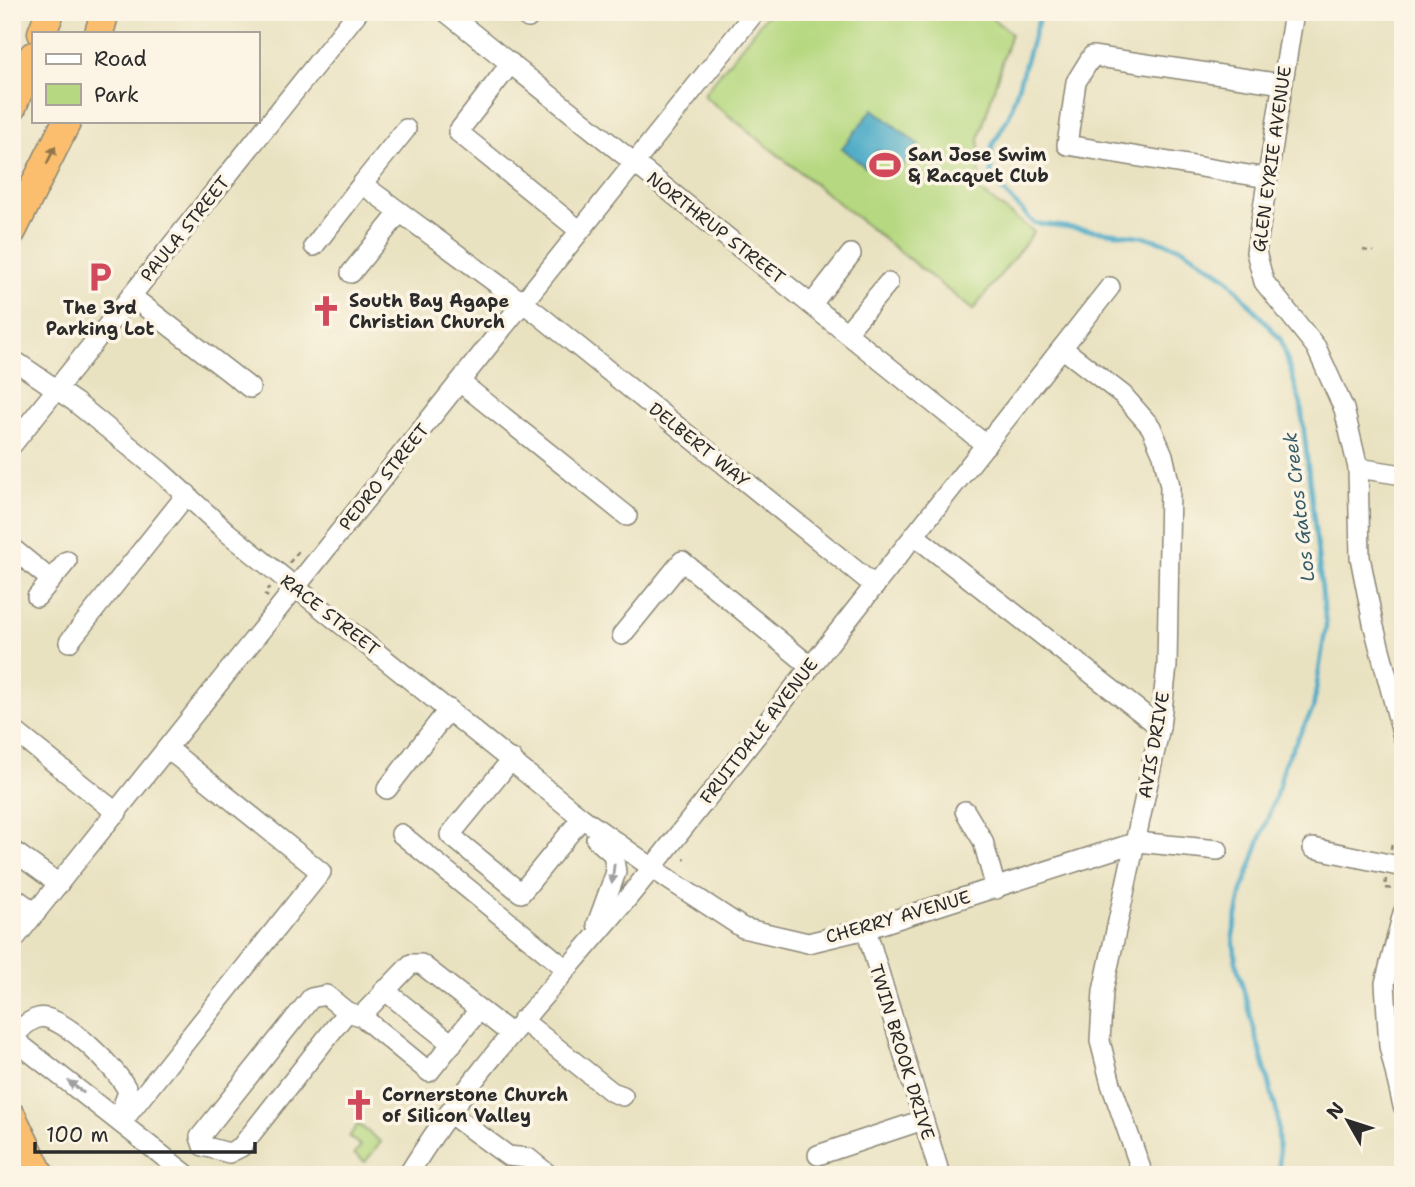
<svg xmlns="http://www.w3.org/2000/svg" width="1415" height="1187" font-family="'Shantell Sans',sans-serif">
	<rect width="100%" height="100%" fill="#fcf5e5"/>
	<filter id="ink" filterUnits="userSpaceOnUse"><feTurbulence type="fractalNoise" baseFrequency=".0143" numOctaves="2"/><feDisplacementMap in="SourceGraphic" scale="14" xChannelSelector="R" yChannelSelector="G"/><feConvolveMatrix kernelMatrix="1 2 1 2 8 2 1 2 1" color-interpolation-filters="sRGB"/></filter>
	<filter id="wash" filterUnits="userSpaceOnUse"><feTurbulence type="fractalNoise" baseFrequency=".00686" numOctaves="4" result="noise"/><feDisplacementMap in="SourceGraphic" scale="28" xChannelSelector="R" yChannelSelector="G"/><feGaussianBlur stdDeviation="1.57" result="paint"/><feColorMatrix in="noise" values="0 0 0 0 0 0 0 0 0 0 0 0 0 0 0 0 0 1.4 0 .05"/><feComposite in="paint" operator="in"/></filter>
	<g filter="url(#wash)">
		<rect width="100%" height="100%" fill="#e9e2c1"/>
		<g fill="#b6d880" stroke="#708256" stroke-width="2">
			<polygon points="769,12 984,12 1011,33 979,138 980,191 1034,232 973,310 703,95"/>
			<polygon points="358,1124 381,1142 365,1162 354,1154 361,1146 349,1137"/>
		</g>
		<polygon fill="#46a9c6" stroke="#386a78" stroke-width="2" points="873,109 919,145 901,168 878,150 865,167 842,148"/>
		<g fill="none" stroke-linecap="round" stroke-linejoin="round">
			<polyline stroke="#46a9c6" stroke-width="4.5" points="1041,12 1009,116 992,146 991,172 999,187 1034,223 1146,237 1182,248 1226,277 1281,340 1301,405 1326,626 1313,709 1284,764 1279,786 1242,891 1233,935 1236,962 1277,1113 1280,1175"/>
		</g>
	</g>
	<g filter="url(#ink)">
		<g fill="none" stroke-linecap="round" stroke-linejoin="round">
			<defs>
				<g id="minor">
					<polyline points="446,12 986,445"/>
					<polyline points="521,12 528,18"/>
					<polyline points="1294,12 1256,252 1264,282 1316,347 1344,409 1358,468 1360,557 1373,623 1403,737"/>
					<polyline points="511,63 458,132 579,230"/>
					<polyline points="406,129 362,184 538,314 875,586"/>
					<polyline points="1267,178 1067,145 1076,82 1092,56 1282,84"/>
					<polyline points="314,246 362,184"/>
					<polyline points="351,273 400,212"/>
					<polyline points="131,296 250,388"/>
					<polyline points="812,304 851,254"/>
					<polyline points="847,332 888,283"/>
					<polyline points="1062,348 1123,395 1151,427 1163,455 1170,486 1167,666 1160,727 1103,991 1100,1041 1111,1084 1143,1175"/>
					<polyline points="12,359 75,402 160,471 228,533 582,818 668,879 743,928 808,943 866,929 1137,842 1218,850"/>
					<polyline points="460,382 627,516"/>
					<polyline points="12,445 358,12"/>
					<polyline points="1358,468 1403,475"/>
					<polyline points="915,536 1160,727"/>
					<polyline points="12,548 51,580"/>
					<polyline points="37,597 67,561"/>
					<polyline points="622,635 682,561 810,666"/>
					<polyline points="69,642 187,494"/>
					<polyline points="12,729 117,813"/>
					<polyline points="512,759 450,835 521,893 582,818"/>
					<polyline points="387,789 449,709"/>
					<polyline points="965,811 983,841 996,889"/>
					<polyline points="401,834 565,968"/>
					<polyline points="596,839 613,854 616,872 597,924"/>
					<polyline points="1313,848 1403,867"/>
					<polyline points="12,850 59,884"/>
					<polyline points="12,896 36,913"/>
					<polyline points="1403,913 1385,983 1389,1046 1403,1106"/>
					<polyline points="866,929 940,1175"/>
					<polyline points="12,942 755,12"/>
					<polyline points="384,990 452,1044"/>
					<polygon points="326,995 347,1012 241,1147 229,1153 203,1146 200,1137 311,998"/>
					<polyline points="347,1012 361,1016 411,964 421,964 511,1034"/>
					<polyline points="361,1016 429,1072 479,1010"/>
					<polyline points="522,1020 612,1092 623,1096"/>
					<polyline points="12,1038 187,1175"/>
					<path d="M13 1038C20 1030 27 1021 38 1018 61 1012 121 1072 128 1092L119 1116"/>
					<polyline points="449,1113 508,1156 528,1158 549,1175"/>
					<polyline points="121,1123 321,872 168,749"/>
					<polyline points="818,1155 923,1120"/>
					<path d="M408 1175C476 1062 571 971 652 868 806 675 958 481 1110 287"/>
				</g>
				<g id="highway">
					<polyline points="42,33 50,12"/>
					<polyline points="99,33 105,12"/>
					<polyline points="12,107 33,56"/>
					<polyline points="12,231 67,121"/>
					<polyline points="12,1117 40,1175"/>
				</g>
			</defs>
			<use href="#minor" stroke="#8a8676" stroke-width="22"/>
			<use href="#highway" stroke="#8a8676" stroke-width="31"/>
			<g stroke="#8a8676" stroke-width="2.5" stroke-dasharray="5 5" stroke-linecap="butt">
				<polyline points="1363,250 1374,252"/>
				<polyline points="289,563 298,552 301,555"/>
				<polyline points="268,597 264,594 270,587"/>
				<polyline points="1391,849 1392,842 1403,844"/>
				<polyline points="684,859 686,859"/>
				<polyline points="1386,879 1385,888 1403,890"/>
			</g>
			<use href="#minor" stroke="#fff" stroke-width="19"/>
			<use href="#highway" stroke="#fabe6e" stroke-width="28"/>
		</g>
		<defs><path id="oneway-solid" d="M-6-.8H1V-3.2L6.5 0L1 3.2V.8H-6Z" transform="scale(1.75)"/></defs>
		<use fill="#92744c" href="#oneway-solid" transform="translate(51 155) rotate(-65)"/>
		<g fill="#a0a0a0">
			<use href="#oneway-solid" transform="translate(613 874) rotate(97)"/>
			<use href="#oneway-solid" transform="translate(76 1087) rotate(-142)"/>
		</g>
	</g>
	<defs>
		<symbol id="stadium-bare" viewBox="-9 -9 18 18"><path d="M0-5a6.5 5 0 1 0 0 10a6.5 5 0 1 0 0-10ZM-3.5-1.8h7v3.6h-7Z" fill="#d1495b" stroke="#fcf5e5" stroke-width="2.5" paint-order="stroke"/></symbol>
		<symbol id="parking-bare" viewBox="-9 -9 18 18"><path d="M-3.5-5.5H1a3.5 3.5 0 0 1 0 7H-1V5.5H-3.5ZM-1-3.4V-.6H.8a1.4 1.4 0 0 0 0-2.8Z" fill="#d1495b" stroke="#fcf5e5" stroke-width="2.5" paint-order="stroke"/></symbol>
		<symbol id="church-bare" viewBox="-9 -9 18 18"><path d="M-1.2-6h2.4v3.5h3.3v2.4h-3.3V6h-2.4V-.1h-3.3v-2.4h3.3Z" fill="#d1495b" stroke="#fcf5e5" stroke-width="2.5" paint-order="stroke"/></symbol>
	</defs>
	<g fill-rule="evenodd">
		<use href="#stadium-bare" x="863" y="143" width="44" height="44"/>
		<use href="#parking-bare" x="78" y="255" width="44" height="44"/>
		<use href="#church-bare" x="304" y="289" width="44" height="44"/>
		<use href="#church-bare" x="337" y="1083" width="44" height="44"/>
	</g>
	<g text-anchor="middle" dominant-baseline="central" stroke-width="7" stroke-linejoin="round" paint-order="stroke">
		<g font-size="18" font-weight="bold" fill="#2b2b2b" stroke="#fcf5e5" text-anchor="start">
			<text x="908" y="155">San Jose Swim<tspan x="908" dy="21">&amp; Racquet Club</tspan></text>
			<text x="349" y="301">South Bay Agape<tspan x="349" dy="21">Christian Church</tspan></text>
			<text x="100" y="308" text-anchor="middle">The 3rd<tspan x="100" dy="21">Parking Lot</tspan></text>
			<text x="382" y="1095">Cornerstone Church<tspan x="382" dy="21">of Silicon Valley</tspan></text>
		</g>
		<g font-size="18" fill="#2b2b2b" stroke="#fcf5e5">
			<text transform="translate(1272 159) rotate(-82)">GLEN EYRIE AVENUE</text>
			<text transform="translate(716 228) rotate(38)">NORTHRUP STREET</text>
			<text transform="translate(185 229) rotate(-51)">PAULA STREET</text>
			<text transform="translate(699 445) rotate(39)">DELBERT WAY</text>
			<text transform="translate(384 477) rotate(-51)">PEDRO STREET</text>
			<text transform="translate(330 615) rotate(38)">RACE STREET</text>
			<text transform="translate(759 731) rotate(-52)">FRUITDALE AVENUE</text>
			<text transform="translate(1154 745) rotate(-80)">AVIS DRIVE</text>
			<text transform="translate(898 917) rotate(-16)">CHERRY AVENUE</text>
			<text transform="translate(902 1052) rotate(73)">TWIN BROOK DRIVE</text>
		</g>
		<g font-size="19" font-style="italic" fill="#365d69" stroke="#fcf5e5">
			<text transform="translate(1299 507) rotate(-97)">Los Gatos Creek</text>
		</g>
	</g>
	<rect width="1415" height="1187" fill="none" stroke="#fcf5e5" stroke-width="42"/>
	<rect x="32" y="32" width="228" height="91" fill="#fcf5e5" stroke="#a8a49b" stroke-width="2"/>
	<rect x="46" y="54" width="35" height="10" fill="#ffffff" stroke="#a8a49b" stroke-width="2"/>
	<text x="94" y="66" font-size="21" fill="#2b2b2b">Road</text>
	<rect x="46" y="84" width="35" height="21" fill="#b6d880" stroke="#a8a49b" stroke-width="2"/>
	<text x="94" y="102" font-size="21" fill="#2b2b2b">Park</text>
	<g transform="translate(1348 1121) rotate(309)" stroke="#fcf5e5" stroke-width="5" paint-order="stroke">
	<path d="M0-5L12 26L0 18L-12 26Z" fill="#2b2b2b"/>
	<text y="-10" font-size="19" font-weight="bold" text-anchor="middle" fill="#2b2b2b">N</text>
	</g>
	<path d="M35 1142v10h220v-10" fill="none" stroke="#2b2b2b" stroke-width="3.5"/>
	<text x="46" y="1142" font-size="21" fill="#2b2b2b" stroke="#fcf5e5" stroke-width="5" paint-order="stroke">100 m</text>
</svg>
